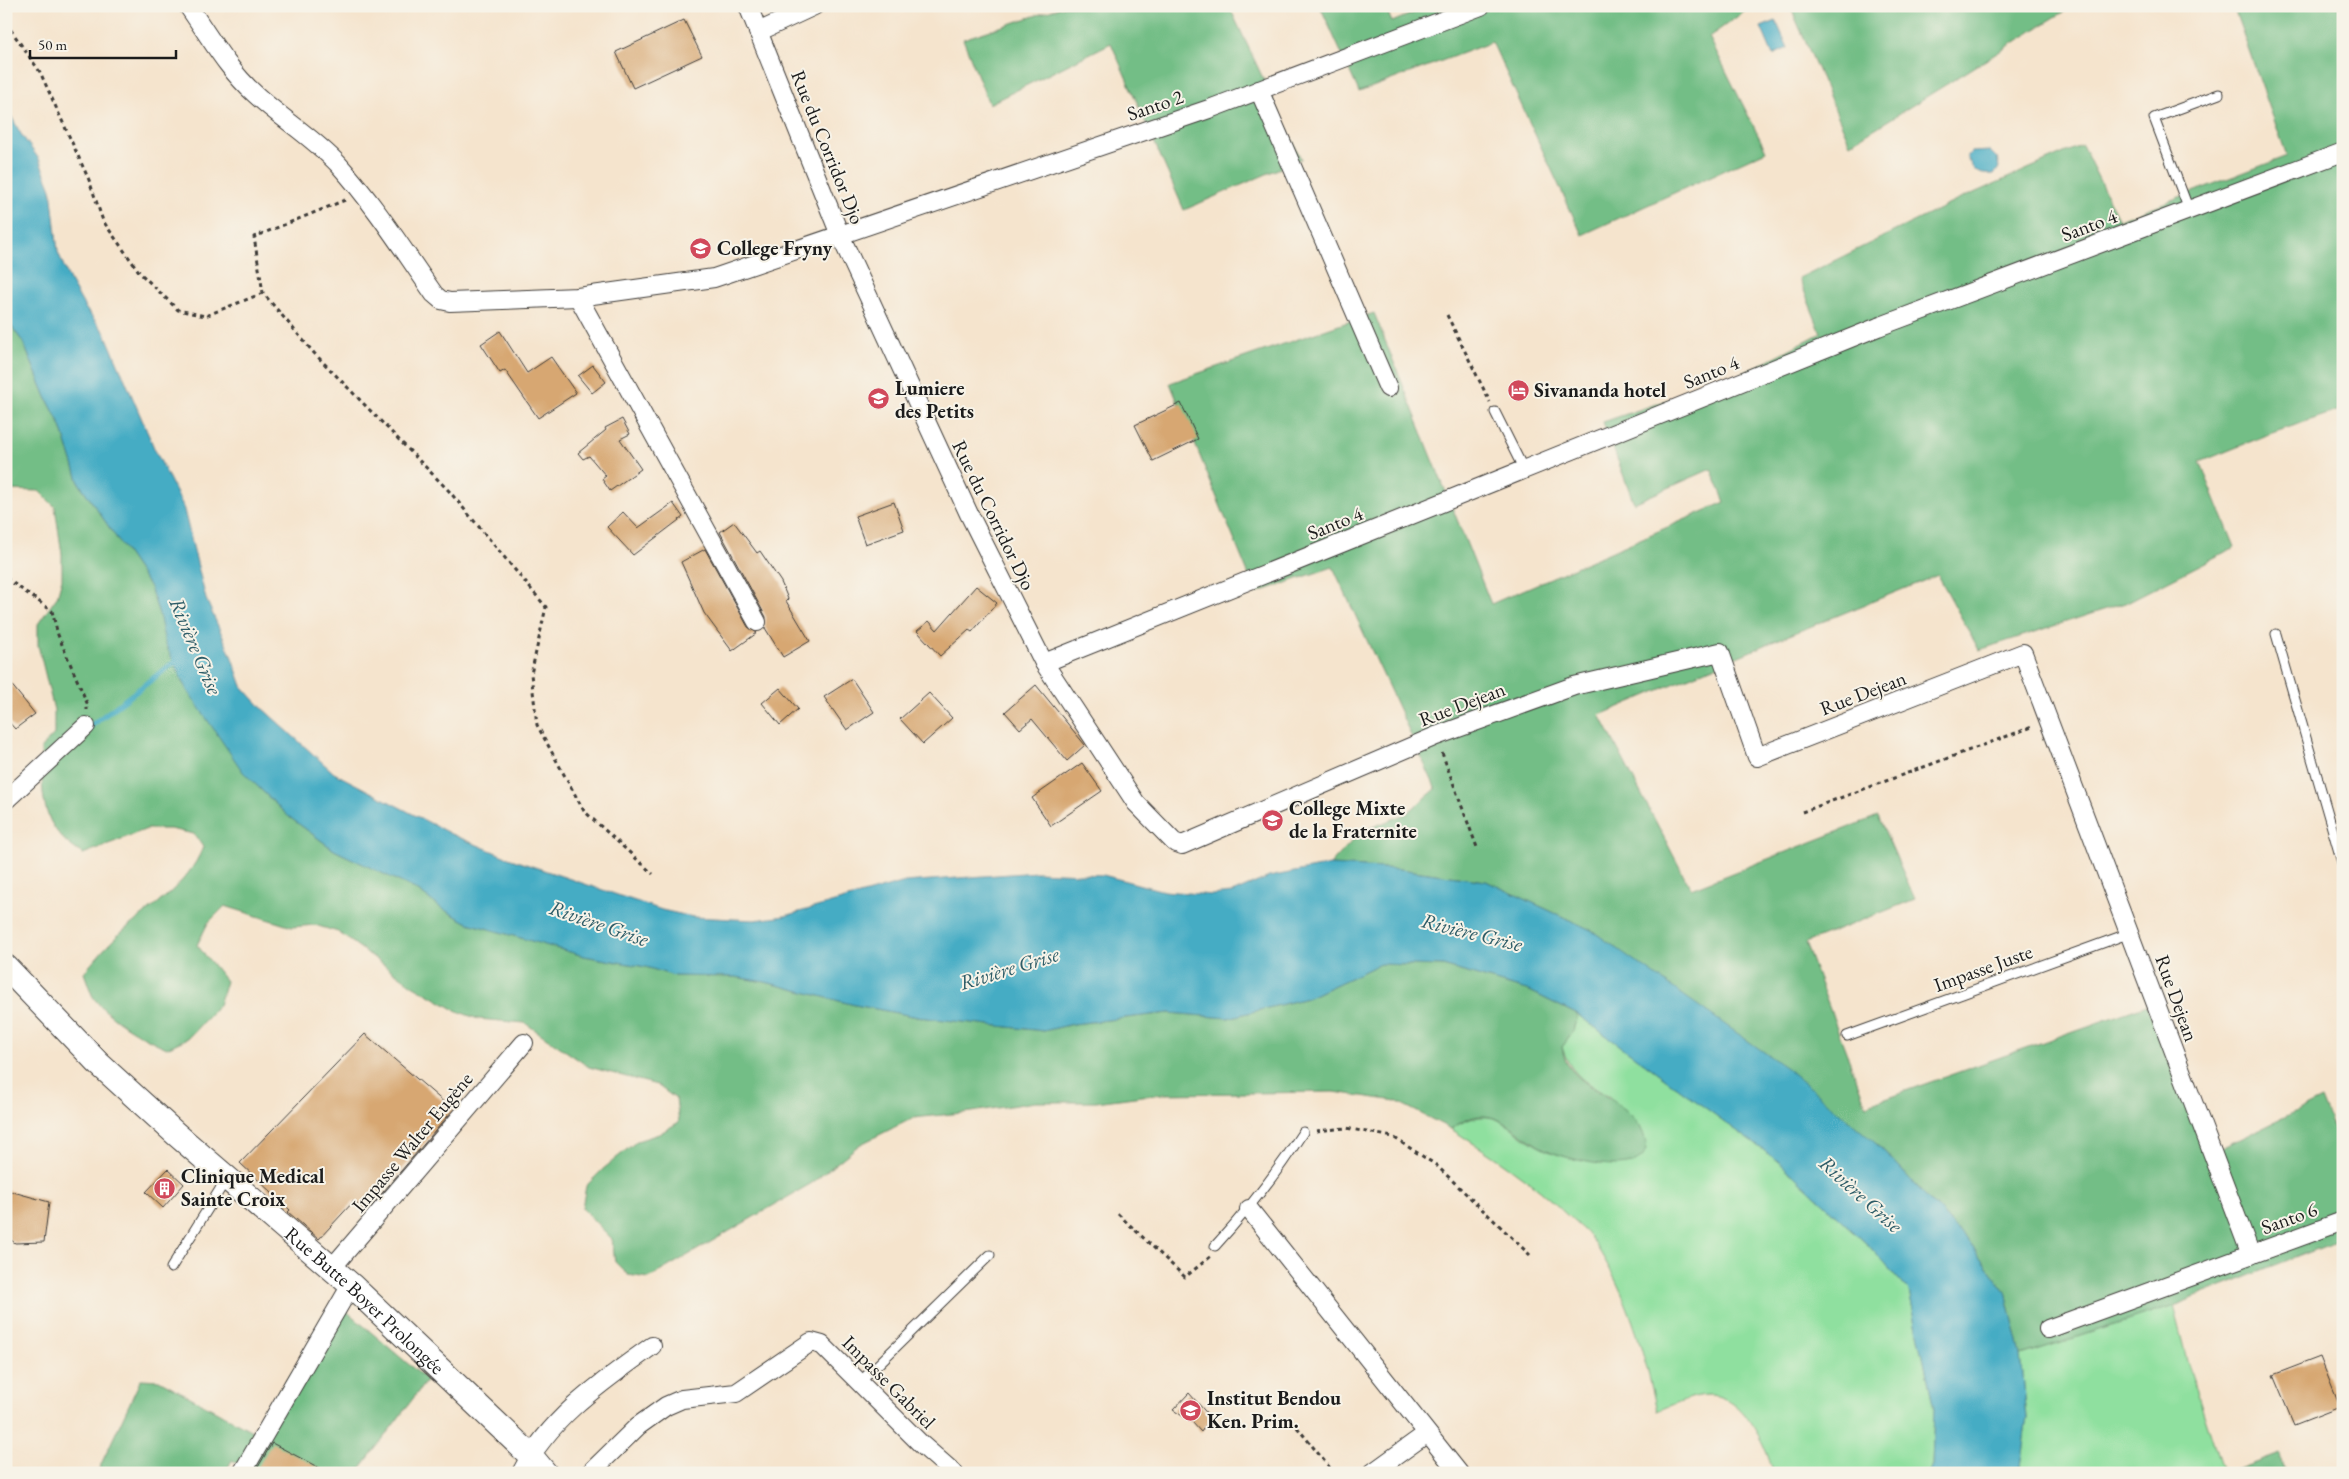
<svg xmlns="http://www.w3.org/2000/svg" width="2349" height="1479" font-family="'EB Garamond',serif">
	<rect width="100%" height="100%" fill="#f7f3e8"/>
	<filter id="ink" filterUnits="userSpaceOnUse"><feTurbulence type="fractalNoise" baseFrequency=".02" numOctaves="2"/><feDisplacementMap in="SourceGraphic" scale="10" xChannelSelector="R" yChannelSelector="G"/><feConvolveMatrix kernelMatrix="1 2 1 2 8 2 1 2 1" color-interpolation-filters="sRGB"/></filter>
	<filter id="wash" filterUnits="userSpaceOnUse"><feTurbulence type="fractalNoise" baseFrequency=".0096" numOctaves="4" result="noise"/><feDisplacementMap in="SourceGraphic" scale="20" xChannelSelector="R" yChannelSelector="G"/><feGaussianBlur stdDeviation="1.12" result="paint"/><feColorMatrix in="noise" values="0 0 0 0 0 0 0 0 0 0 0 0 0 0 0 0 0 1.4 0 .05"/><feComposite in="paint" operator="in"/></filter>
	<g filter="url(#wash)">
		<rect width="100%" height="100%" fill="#f5e4cd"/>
		<g fill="#8fe09f" stroke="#567e5e">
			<path d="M1578 1015 1777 1160 1869 1246 1909 1291 1934 1408 1932 1467 1929 1473H1773C1767 1445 1742 1395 1709 1395 1692 1395 1672 1405 1657 1411 1644 1351 1628 1293 1593 1241 1587 1232 1577 1225 1569 1217 1534 1182 1493 1156 1451 1129 1499 1098 1508 1134 1548 1151 1565 1158 1583 1160 1600 1164L1611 1098C1587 1083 1571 1076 1562 1047L1574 1031Z"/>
			<polygon points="2173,1306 2188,1364 2223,1473 2019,1473 2027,1418 2021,1355"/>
		</g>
		<g fill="#73be86" stroke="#486d51">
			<polygon points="1065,6 1229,6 1301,159 1184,210 1111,43 989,104 963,39"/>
			<polygon points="1320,6 1385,6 1392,22 1430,6 1752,6 1709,37 1766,151 1582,235 1492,42 1359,92"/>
			<polygon points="1790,6 2073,6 1850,144"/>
			<polygon points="2233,6 2343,6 2343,409 2272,433 2200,462 2235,547 2125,603 1979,650 1938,575 1777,640 1600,715 1691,889 1878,816 1915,899 1805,943 1866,1105 2147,1005 2207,1155 2321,1099 2343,1154 2343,1239 2173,1306 2021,1355 2006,1292 1968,1241 1880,1147 1591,930 1486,881 1399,869 1330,865 1360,832 1406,814 1436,789 1333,567 1256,593 1170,383 1374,313 1491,604 1725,502 1711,469 1634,503 1603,422 1736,377 1821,333 1799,278 1958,200 2082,145 2119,220 2287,156"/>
			<path d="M6 319 23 342 46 397 61 426 79 483 150 587 159 614 243 772 288 816 334 850 417 890 441 908 468 923 584 956 646 967 674 976 735 977 765 982 855 1005 918 1017 1044 1031 1073 1024 1169 1013 1228 1018 1307 998 1380 964 1443 966 1530 991 1578 1015 1574 1031 1562 1047C1563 1053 1565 1061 1568 1065 1590 1098 1643 1101 1647 1150 1645 1153 1643 1157 1640 1159 1622 1173 1566 1159 1547 1150 1525 1141 1508 1117 1483 1116 1471 1116 1461 1122 1451 1129L1396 1101 1334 1092 1157 1094 1096 1102H1035L972 1112 913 1118 859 1145 812 1183 649 1278 628 1275 615 1262 612 1239 582 1208 586 1186 602 1170 637 1141 659 1134 679 1122 676 1099 657 1085 589 1067 525 1023 478 1019 457 1011 412 985 338 932 315 925 292 927 225 906 208 923 197 945 226 981 219 1005 188 1038 167 1048C145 1039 104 1016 92 995 89 988 87 980 84 973 94 960 104 949 115 938 146 910 188 887 203 847L194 834 170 829H147L83 854C38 827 43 795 41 748L54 734V710L38 645V624L57 597 62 579V554L55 507 39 491 6 490Z"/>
			<polygon points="344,1309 427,1380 357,1473 254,1473 232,1460 225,1473 97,1473 141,1379 159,1380 254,1432 283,1385"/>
			<polygon points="2280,1454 2284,1473 2229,1473"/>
		</g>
		<g fill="#44acc4" stroke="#306470">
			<polygon points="1776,21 1788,48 1773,55 1761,27"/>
			<polygon points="6,107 21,134 39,159 51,189 58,252 70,281 86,309 105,333 155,450 183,506 206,599 231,655 242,686 262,708 334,773 451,834 511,859 662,910 693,917 755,920 785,916 905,882 1037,872 1103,875 1164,891 1212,895 1232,893 1269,877 1330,865 1399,869 1486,881 1591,930 1788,1069 1880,1147 1968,1241 2006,1292 2021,1355 2027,1418 2019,1473 1929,1473 1932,1467 1934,1408 1909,1291 1869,1246 1777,1160 1578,1015 1530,991 1443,966 1380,964 1307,998 1228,1018 1169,1013 1073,1024 1044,1031 918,1017 855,1005 765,982 735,977 674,976 646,967 584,956 468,923 441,908 417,890 334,850 288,816 243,772 185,687 165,643 159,614 150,587 79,483 61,426 46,397 23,342 6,319"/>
			<path d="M1990 151 1997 158 1999 168 1994 174C1977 175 1975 173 1967 157L1971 152Z"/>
		</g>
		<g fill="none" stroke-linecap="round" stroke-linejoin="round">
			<polyline stroke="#44acc4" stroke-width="5.5" points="88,728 180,658"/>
		</g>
		<g id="blocks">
			<g fill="#d7a772">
				<polygon points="684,20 702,56 633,88 616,52"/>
				<polygon points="500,331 527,373 551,357 576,393 538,418 505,370 500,373 481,344"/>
				<polygon points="593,365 606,382 592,393 578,376"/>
				<polygon points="1181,403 1198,439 1153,461 1135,425"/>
				<polygon points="622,419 630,434 620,439 641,469 610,491 602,479 606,476 589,456 583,459 578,453 606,430 605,428"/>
				<polygon points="894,502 904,530 865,544 855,516"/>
				<polygon points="673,503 683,517 633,555 607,527 623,512 638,528"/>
				<polygon points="734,522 757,553 760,551 781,582 788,599 786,601 810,641 783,657 765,628 766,617 720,532"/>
				<polygon points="705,549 748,627 757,633 732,651 704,613 681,562"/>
				<polygon points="976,586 997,603 972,632 969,630 940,656 917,631 929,621 937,630"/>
				<polygon points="6,678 35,714 15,729 6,719"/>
				<polygon points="852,679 874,712 847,730 824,697"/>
				<polygon points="1036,685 1085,745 1067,761 1032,719 1020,729 1005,712"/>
				<polygon points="780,688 798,709 780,725 762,703"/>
				<polygon points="929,693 952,718 923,744 900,719"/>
				<polygon points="1082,763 1102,791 1051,826 1032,798"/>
				<polygon points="365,1034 453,1110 366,1212 354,1201 319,1239 288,1212 290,1210 240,1163"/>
				<polygon points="168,1169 184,1184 163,1208 146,1192"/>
				<polygon points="6,1190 49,1202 44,1242 15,1243 6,1236"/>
				<polygon points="2320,1357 2340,1407 2294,1425 2273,1375"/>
				<polygon points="1189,1393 1211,1418 1201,1432 1192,1422 1173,1410"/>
				<polygon points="272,1443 329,1473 264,1473 257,1469"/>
			</g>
		</g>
	</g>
	<g filter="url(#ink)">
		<use href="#blocks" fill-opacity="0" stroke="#3d3a37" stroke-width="1"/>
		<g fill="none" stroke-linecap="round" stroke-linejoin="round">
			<defs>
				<g id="lane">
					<polyline points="2189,210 2154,118 2219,94"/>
					<polyline points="1495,412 1524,470"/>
					<polyline points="2276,634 2343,866"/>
					<polyline points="1847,1036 2130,933"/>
					<path d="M1215 1246C1248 1210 1277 1173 1303 1132"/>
					<polyline points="171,1268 227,1178"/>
					<polyline points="859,1383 990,1255"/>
				</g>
				<g id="street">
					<path d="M188 6C209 36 228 70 255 94 282 119 314 138 339 165 375 205 404 251 434 294L441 300 450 302 578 297 714 278 1212 108 1481 6"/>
					<polyline points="748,6 840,235 969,514 1044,663 1136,803 1174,842 1182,845 1436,736 1574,686 1720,652 1757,757 2023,653 2251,1255"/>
					<polyline points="758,32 814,6"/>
					<polyline points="1259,90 1388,388"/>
					<polyline points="578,297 757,622"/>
					<polyline points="1044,663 1878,327 2343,152"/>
					<polyline points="6,800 86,726"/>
					<polyline points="1249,1209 1459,1473"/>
					<polyline points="331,1269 524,1043"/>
					<polyline points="2048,1329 2343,1221"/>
					<polyline points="242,1473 351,1285"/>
					<path d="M521 1473C550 1417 602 1382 652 1346"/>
					<polyline points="590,1473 638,1426 666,1406 682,1399 736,1393 811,1342 822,1345 921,1444 954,1473"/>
					<polyline points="1372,1473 1426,1434"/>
				</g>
				<g id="secondary">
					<path id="s1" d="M6 967 98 1063 176 1134 351 1285 530 1455 545 1473"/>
				</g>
			</defs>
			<use href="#lane" stroke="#3d3a37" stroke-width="11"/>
			<use href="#street" stroke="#3d3a37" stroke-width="20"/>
			<use href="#secondary" stroke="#3d3a37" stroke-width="26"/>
			<g stroke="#3d3a37" stroke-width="3" stroke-dasharray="4 4" stroke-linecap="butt">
				<polyline points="6,23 40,72 89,180 103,221 140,273 178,310 205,316 263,293"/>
				<polyline points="345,200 254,237 263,293 314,353 449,491 546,607 531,674 537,725 584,811 653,874"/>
				<polyline points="1447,315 1490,402"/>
				<polyline points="6,578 52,611 58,635 87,703 87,710"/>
				<polyline points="1442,753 1478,850"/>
				<polyline points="1802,812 2032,727"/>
				<polyline points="1316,1131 1346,1128 1393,1137 1436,1165 1530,1255"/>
				<polyline points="1118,1214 1185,1277 1210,1257"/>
				<polyline points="1292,1421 1334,1473"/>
			</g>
			<use href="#lane" stroke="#fff" stroke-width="9"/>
			<use href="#street" stroke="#fff" stroke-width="18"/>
			<use href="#secondary" stroke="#fff" stroke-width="24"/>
		</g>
	</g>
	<defs>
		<symbol id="school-disc" viewBox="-11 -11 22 22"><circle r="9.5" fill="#d1495b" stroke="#f7f3e8"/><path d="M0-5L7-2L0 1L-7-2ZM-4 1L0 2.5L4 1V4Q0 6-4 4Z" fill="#fff"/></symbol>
		<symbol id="hotel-disc" viewBox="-11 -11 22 22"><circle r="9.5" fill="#d1495b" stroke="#f7f3e8"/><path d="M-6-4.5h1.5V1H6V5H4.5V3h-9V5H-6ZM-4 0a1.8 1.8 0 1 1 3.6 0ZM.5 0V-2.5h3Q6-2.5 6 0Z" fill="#fff"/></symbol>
		<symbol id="building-disc" viewBox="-11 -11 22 22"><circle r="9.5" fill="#d1495b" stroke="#f7f3e8"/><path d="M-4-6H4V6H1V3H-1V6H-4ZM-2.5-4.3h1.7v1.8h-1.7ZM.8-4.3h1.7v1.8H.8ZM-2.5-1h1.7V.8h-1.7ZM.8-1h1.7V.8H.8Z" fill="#fff"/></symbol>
	</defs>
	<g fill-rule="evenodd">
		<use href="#school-disc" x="688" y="236" width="25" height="25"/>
		<use href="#hotel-disc" x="1506" y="378" width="25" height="25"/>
		<use href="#school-disc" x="866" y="386" width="25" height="25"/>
		<use href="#school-disc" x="1260" y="808" width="25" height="25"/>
		<use href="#building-disc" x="152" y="1176" width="25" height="25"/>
		<use href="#school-disc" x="1178" y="1398" width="25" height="25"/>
	</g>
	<g text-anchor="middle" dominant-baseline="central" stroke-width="4" stroke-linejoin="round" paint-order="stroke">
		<g font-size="20" fill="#1c1c1c" stroke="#f7f3e8">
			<text transform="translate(1155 105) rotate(-19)">Santo 2</text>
			<text transform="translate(828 147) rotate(68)">Rue du Corridor Djo</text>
			<text transform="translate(2089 225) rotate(-21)">Santo 4</text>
			<text transform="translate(1711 372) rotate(-22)">Santo 4</text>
			<text transform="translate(994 515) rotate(64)">Rue du Corridor Djo</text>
			<text transform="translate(1335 523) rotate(-22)">Santo 4</text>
			<text transform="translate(1863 693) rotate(-21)">Rue Dejean</text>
			<text transform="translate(1462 704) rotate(-21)">Rue Dejean</text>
			<text transform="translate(1983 968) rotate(-20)">Impasse Juste</text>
			<text transform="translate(2177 998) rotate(70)">Rue Dejean</text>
			<text transform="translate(412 1142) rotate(-50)">Impasse Walter Eugène</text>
			<text transform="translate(2289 1218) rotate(-20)">Santo 6</text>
			<text stroke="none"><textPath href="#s1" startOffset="490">Rue Butte Boyer Prolongée</textPath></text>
			<text transform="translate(889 1382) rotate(45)">Impasse Gabriel</text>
		</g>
		<g font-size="20" font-weight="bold" fill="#1c1c1c" stroke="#f7f3e8" text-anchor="start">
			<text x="717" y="248">College Fryny</text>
			<text x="895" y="388">Lumiere<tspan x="895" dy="23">des Petits</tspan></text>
			<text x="1534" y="390">Sivananda hotel</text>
			<text x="1289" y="808">College Mixte<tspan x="1289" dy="23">de la Fraternite</tspan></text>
			<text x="181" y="1176">Clinique Medical<tspan x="181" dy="23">Sainte Croix</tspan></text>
			<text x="1207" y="1398">Institut Bendou<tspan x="1207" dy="23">Ken. Prim.</tspan></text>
		</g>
		<g font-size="21" font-style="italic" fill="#2e5d68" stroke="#f7f3e8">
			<text transform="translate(196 646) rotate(67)">Rivière Grise</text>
			<text transform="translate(599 923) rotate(19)">Rivière Grise</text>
			<text transform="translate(1472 932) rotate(14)">Rivière Grise</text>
			<text transform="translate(1009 968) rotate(-17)">Rivière Grise</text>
			<text transform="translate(1861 1194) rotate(42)">Rivière Grise</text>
		</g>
	</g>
	<rect width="2349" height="1479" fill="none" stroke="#f7f3e8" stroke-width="25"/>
	<path d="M30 50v8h146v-8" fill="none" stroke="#1c1c1c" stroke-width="2.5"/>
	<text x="38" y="50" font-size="15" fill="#1c1c1c" stroke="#f7f3e8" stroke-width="4" paint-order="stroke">50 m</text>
</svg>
